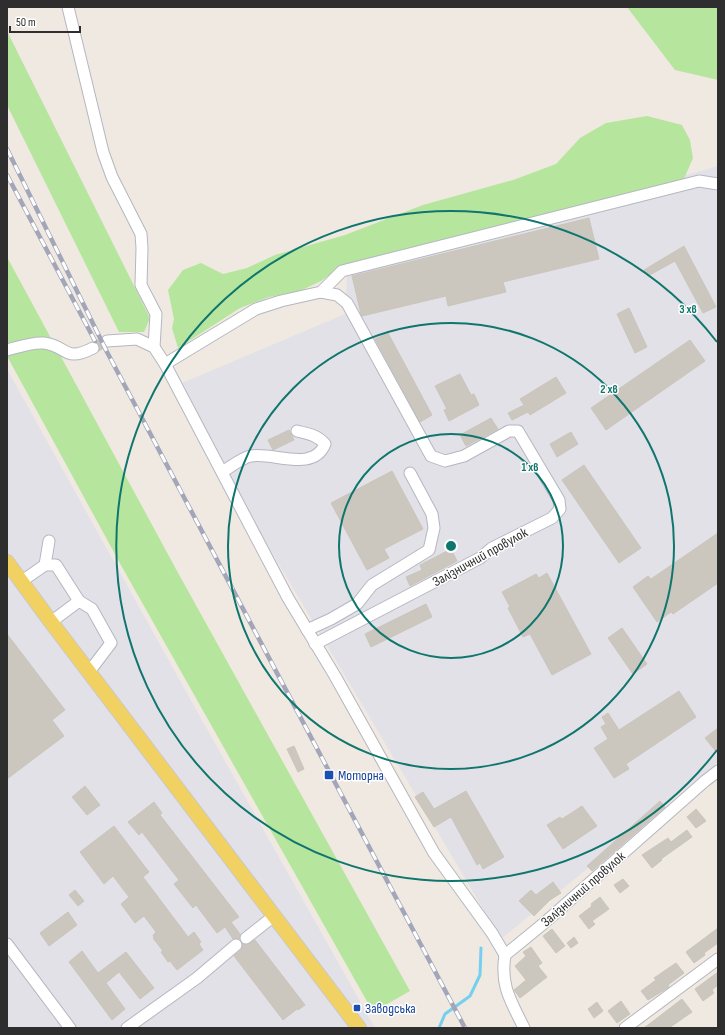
<svg xmlns="http://www.w3.org/2000/svg" width="725" height="1035" font-family="'Sofia Sans Condensed',sans-serif">
	<rect width="100%" height="100%" fill="#efe9e1"/>
	<g fill="#e3e1e8">
		<polygon points="718,166 718,762 501,939 258,529 182,383 345,314 347,274"/>
		<polygon points="7,369 198,713 375,1028 7,1028"/>
	</g>
	<g fill="#b6e59e">
		<polygon points="627,7 718,7 718,80 675,70"/>
		<polygon points="7,31 150,318 144,332 119,332 7,105"/>
		<polygon points="647,116 682,125 690,140 693,158 683,181 342,266 321,281 300,291 269,297 240,308 178,348 172,328 174,319 168,290 183,270 201,263 223,274 247,268 275,255 345,235 423,205 513,180 556,164 580,138 606,123"/>
		<polygon points="7,257 177,571 410,991 373,1012 122,567 7,356"/>
	</g>
	<g fill="none" stroke-linecap="round" stroke-linejoin="round">
		<polyline stroke="#75cff0" stroke-width="3" points="439,1028 445,1014 470,996 480,975 481,948"/>
	</g>
	<g fill="#cbc7bf" stroke="#cbc5ba">
		<polygon points="589,218 599,259 503,282 506,292 448,306 446,296 362,316 361,314 352,276"/>
		<polygon points="684,246 716,307 703,313 675,261 648,276 644,270"/>
		<polygon points="629,308 647,347 635,353 617,314"/>
		<polygon points="388,333 432,415 420,422 375,339"/>
		<polygon points="690,340 705,361 606,430 591,408"/>
		<polygon points="460,374 471,395 474,394 479,405 449,421 444,410 447,409 435,386"/>
		<polygon points="556,377 566,393 530,415 528,412 512,420 508,413 524,405 520,399"/>
		<polygon points="491,418 498,429 466,446 460,435"/>
		<polygon points="289,430 294,440 273,450 268,440"/>
		<polygon points="571,432 578,444 557,457 550,444"/>
		<polygon points="584,465 641,548 619,563 562,480"/>
		<polygon points="392,471 423,529 384,549 389,558 367,570 331,503"/>
		<polygon points="718,533 718,583 673,614 671,612 657,622 633,587 648,576 651,579"/>
		<polygon points="451,549 457,561 410,586 406,577 422,570 420,565"/>
		<polygon points="547,573 591,654 552,675 530,634 523,637 508,608 510,607 502,592 536,574 539,578"/>
		<polygon points="426,604 432,617 371,647 365,634"/>
		<polygon points="622,628 647,664 633,674 608,638"/>
		<polygon points="7,634 65,710 52,720 64,736 7,779"/>
		<polygon points="679,691 696,717 626,764 629,769 614,778 594,748 608,739 601,727 606,724 602,717 608,713 619,730"/>
		<polygon points="718,728 718,754 705,738"/>
		<polygon points="294,746 304,769 298,772 287,749"/>
		<polygon points="85,786 100,805 87,815 72,797"/>
		<polygon points="466,791 504,857 483,869 480,863 477,865 451,817 434,827 415,797 423,792 434,809"/>
		<polygon points="660,801 665,807 592,871 587,866"/>
		<polygon points="154,802 162,813 160,815 239,917 231,922 240,934 239,939 233,939 225,927 217,933 196,905 193,908 174,884 179,880 142,832 139,835 128,822"/>
		<polygon points="582,806 597,826 563,849 547,825 560,817 562,819"/>
		<polygon points="696,809 706,821 696,828 687,817"/>
		<polygon points="114,826 149,872 143,877 188,937 194,932 201,942 199,944 203,950 177,970 170,961 168,962 161,952 163,951 153,938 154,937 153,935 156,932 144,916 135,923 121,904 129,897 113,876 104,884 80,852"/>
		<polygon points="687,830 692,837 661,859 662,860 652,868 642,855 668,838 671,842"/>
		<polygon points="623,879 629,886 620,893 614,885"/>
		<polygon points="553,882 561,893 550,900 534,916 519,901 531,890 536,895"/>
		<polygon points="75,890 84,901 78,906 69,895"/>
		<polygon points="600,897 609,909 592,921 595,924 589,929 579,916 592,906 591,904"/>
		<polygon points="68,912 77,925 49,946 40,933"/>
		<polygon points="718,928 718,943 704,953 705,955 694,963 686,952"/>
		<polygon points="552,929 565,946 556,953 543,936"/>
		<polygon points="574,937 578,943 571,948 567,943"/>
		<polygon points="255,940 305,1005 298,1010 297,1009 283,1020 234,956 241,950 243,944 247,945"/>
		<polygon points="531,947 542,963 538,966 547,977 520,998 514,990 526,980 515,966 526,956 523,952"/>
		<polygon points="82,951 98,973 126,952 154,988 140,999 119,972 106,983 125,1009 112,1020 69,962"/>
		<polygon points="676,963 684,973 668,985 669,987 648,1000 641,991 656,980 654,978"/>
		<polygon points="718,972 718,985 712,990 714,993 703,1001 695,989"/>
		<polygon points="682,999 692,1012 669,1028 644,1028"/>
		<polygon points="621,1001 630,1014 617,1023 608,1011"/>
		<polygon points="597,1002 603,1011 594,1018 588,1009"/>
	</g>
	<g fill="none" stroke-linecap="round" stroke-linejoin="round">
		<polyline stroke="#c8c4bd" stroke-width="11" stroke-dasharray="11 5.5" stroke-linecap="butt" points="93,348 107,341"/>
		<defs>
			<g id="minor">
				<polyline points="68,7 103,152 112,177 141,234 142,248 141,285 156,314 154,347"/>
				<polyline points="107,341 137,339 154,347 165,364 288,598 335,676 434,853 492,933 505,955"/>
				<path d="M7 350C18 347 32 342 44 343 68 346 64 363 93 348"/>
				<polyline points="165,364 256,309 281,301 321,292 342,271 699,181 718,184"/>
				<path d="M222 472C229 468 243 457 251 456 274 452 313 473 325 444 317 435 309 434 297 431"/>
				<polyline points="45,565 49,541"/>
				<polyline points="22,581 45,565 56,565 79,601"/>
				<polyline points="51,622 79,601 92,609 111,643 89,672"/>
				<polyline points="307,630 331,619 357,604 372,585 429,550 434,528 432,514 410,473"/>
				<polyline points="315,644 480,558 492,548 552,518 560,509 559,500 518,431 509,431 464,456 445,461 431,456 347,303 337,295 321,292"/>
				<polyline points="246,938 274,916"/>
				<polyline points="7,944 70,1028"/>
				<polyline points="127,1028 197,978 236,945"/>
				<path d="M524 1028C511 1001 500 986 505 955L543 924 705 781 718 771"/>
				<polyline points="625,1028 718,959"/>
			</g>
			<polyline id="major" points="7,562 51,622 359,1028"/>
		</defs>
		<use href="#minor" stroke="#b4b7c1" stroke-width="13"/>
		<use href="#major" stroke="#c9c9c9" stroke-width="16"/>
		<use href="#minor" stroke="#fff" stroke-width="11"/>
		<use href="#major" stroke="#f2d163" stroke-width="14"/>
		<defs>
			<g id="rail">
				<polyline points="7,149 107,352 465,1028"/>
				<polyline points="7,175 95,341"/>
			</g>
		</defs>
		<use href="#rail" stroke="#a3a6b8" stroke-width="4.5"/>
		<use href="#rail" stroke="#fff" stroke-width="3" stroke-dasharray="9" stroke-linecap="butt"/>
	</g>
	<g fill="none" stroke="#0f766e" stroke-width="2">
		<circle cx="451" cy="546" r="112"/>
		<circle cx="451" cy="546" r="223"/>
		<path d="M717 750A335 335 0 1 1 717 342"/>
	</g>
	<g fill="#1a4fb4" stroke="#fff" stroke-width="1.5">
		<rect x="324" y="770" width="10" height="10" rx="2"/>
		<rect x="353" y="1004" width="8" height="8" rx="2"/>
	</g>
	<g text-anchor="middle" dominant-baseline="central" stroke-width="3" stroke-linejoin="round" paint-order="stroke">
		<g font-size="14" fill="#2e2e2e" stroke="#fff">
			<text transform="translate(480 557) rotate(-29)">Залізничний провулок</text>
			<text transform="translate(583 889) rotate(-41)">Залізничний провулок</text>
		</g>
		<g font-size="14" fill="#164399" stroke="#fff" text-anchor="start">
			<text x="338" y="775">Моторна</text>
			<text x="365" y="1008">Заводська</text>
		</g>
	</g>
	<circle cx="451" cy="546" r="6" fill="#0f766e" stroke="#fff" stroke-width="2"/>
	<g font-size="12" text-anchor="middle" font-weight="bold" fill="#0f766e" stroke="#fff" stroke-width="3" stroke-linejoin="round" paint-order="stroke">
		<text x="688" y="313">3 хв</text>
		<text x="609" y="393">2 хв</text>
		<text x="530" y="471">1 хв</text>
	</g>
	<rect width="725" height="1035" fill="none" stroke="#2e2e2e" stroke-width="16"/>
	<path d="M10 26v6h70v-6" fill="none" stroke="#2e2e2e" stroke-width="2"/>
	<text x="16" y="26" font-size="12" fill="#2e2e2e" stroke="#ffffff" stroke-width="3" paint-order="stroke">50 m</text>
</svg>
